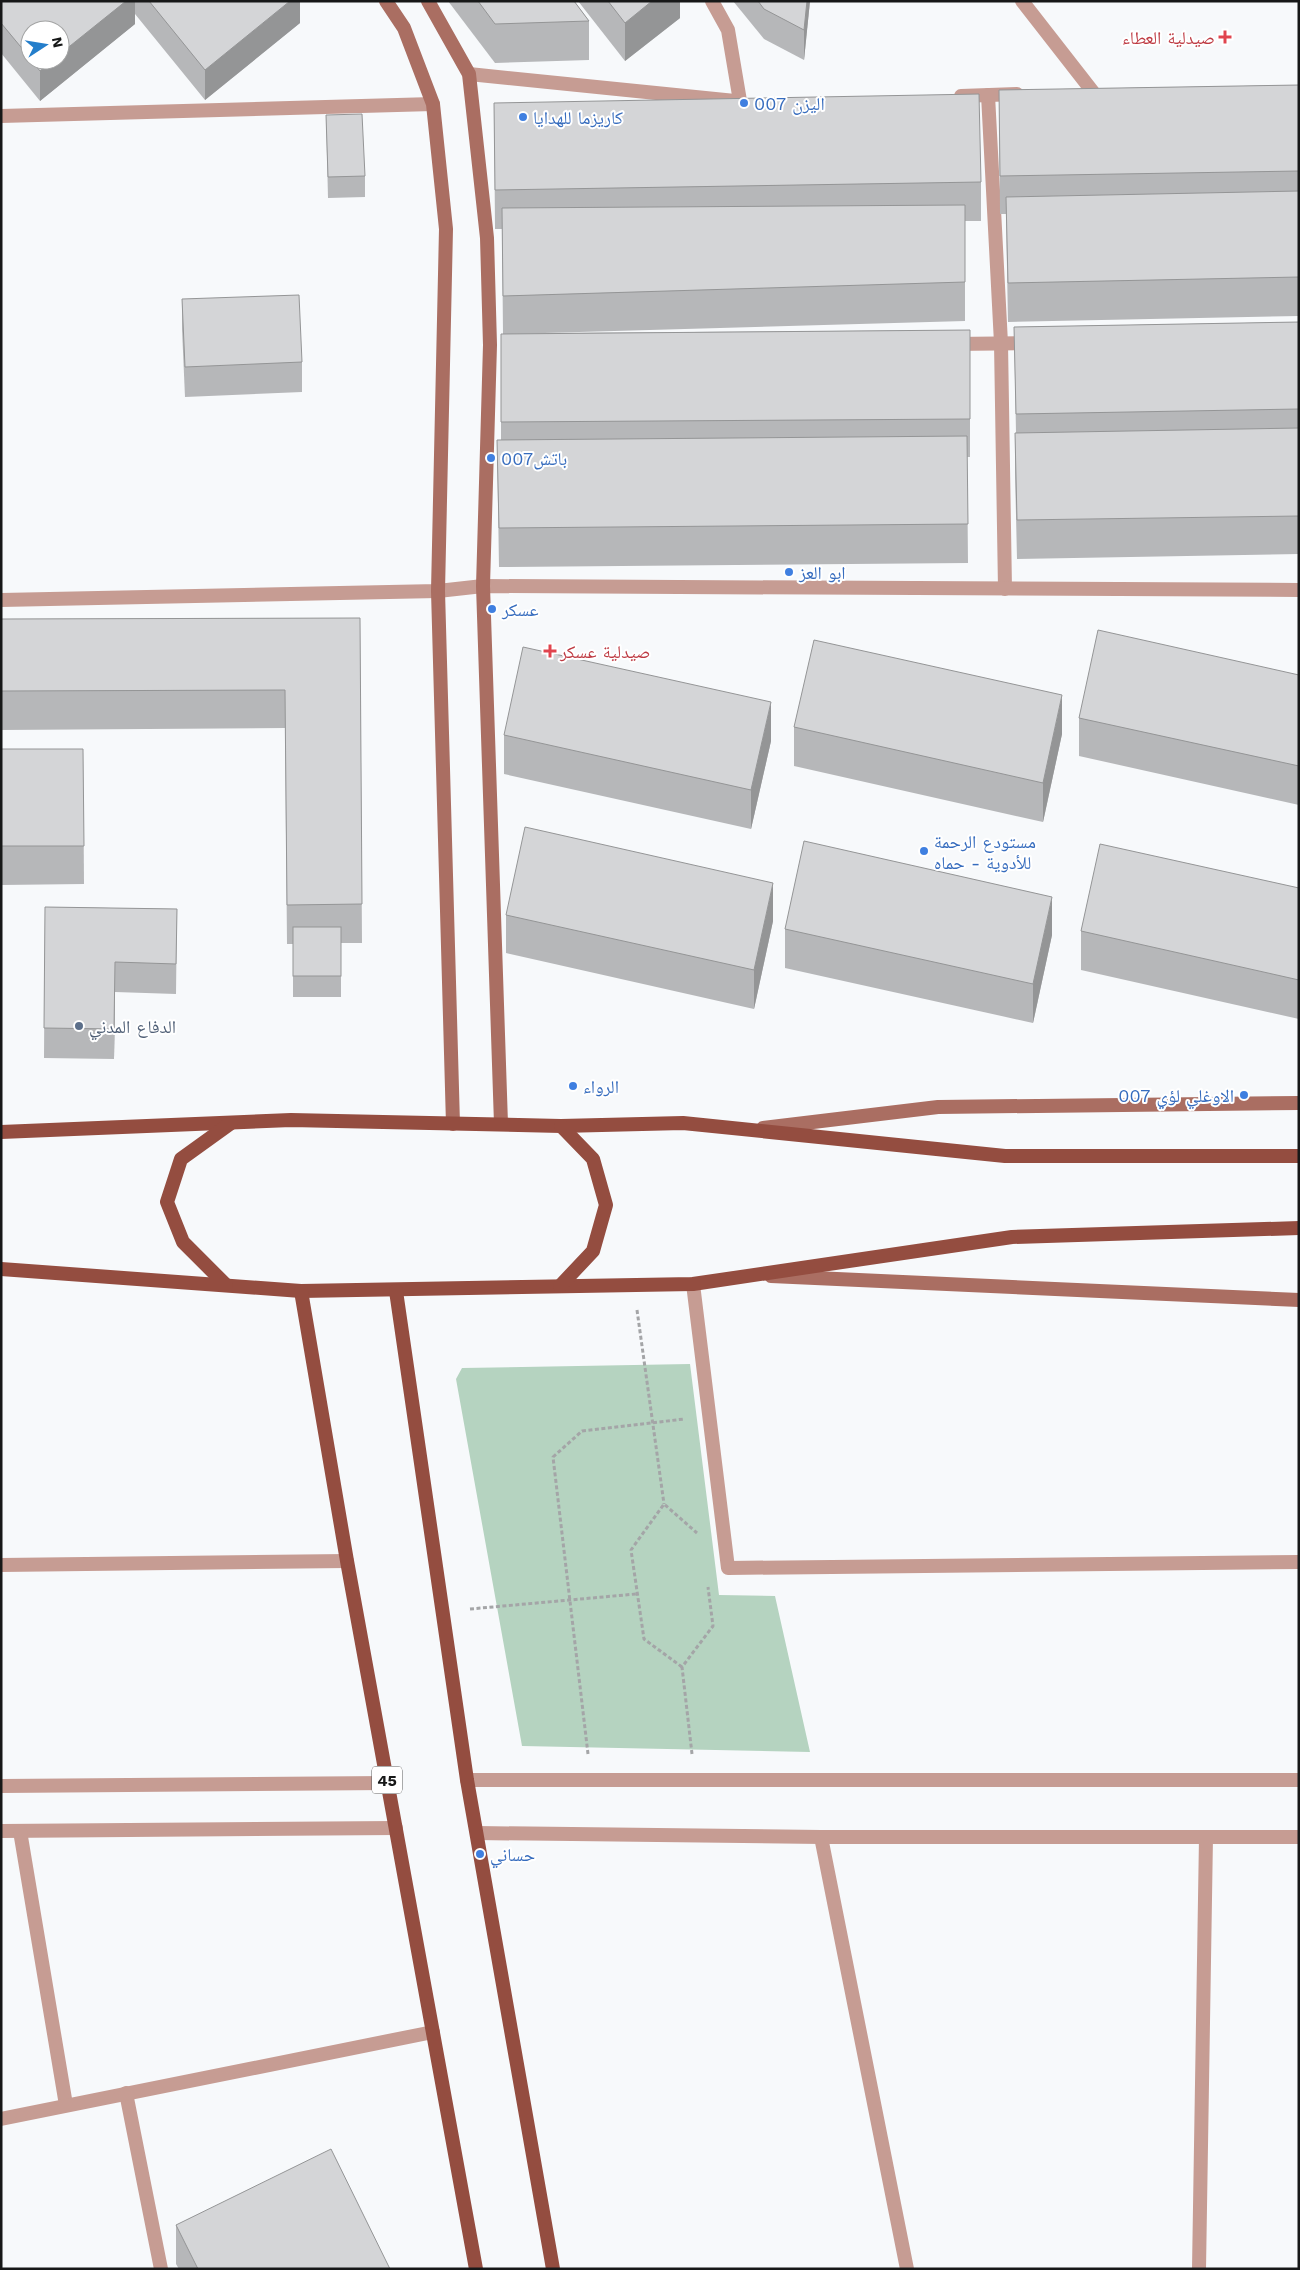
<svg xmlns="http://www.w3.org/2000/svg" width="1300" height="2270" font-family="'Work Sans','Noto Naskh Arabic',sans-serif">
	<rect width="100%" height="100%" fill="#f7f9fb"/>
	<polygon fill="#b5d3c0" points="690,1364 719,1595 775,1596 810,1752 522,1746 456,1379 462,1368"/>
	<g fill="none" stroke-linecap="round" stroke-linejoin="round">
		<g stroke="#a4a5a7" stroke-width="3" stroke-dasharray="4 2.5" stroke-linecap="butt">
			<polyline points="637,1310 664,1504"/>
			<polyline points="470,1609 636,1594"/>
			<polyline points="682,1667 644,1639 631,1550 664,1504 697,1533"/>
			<polyline points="588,1754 553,1457 582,1431 684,1419"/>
			<polyline points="692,1754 682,1667 713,1626 708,1587"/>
		</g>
		<g stroke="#c69c93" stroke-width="14">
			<polyline points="712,1 728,30 740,101"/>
			<polyline points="1022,1 1093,92"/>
			<polyline points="469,74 735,101"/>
			<polyline points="988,95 1001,343 1005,589"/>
			<polyline points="961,96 1017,94"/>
			<polyline points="1,116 433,104"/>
			<polyline points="953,344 1032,343"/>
			<polyline points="1,600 438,591 483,586 1299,590"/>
			<polyline points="693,1284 728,1568 1299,1562"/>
			<polyline points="1,1565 347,1561"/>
			<polyline points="1,1786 387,1783"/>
			<polyline points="1,1831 396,1828"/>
			<polyline points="20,1831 66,2105"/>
			<polyline points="821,1837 907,2269"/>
			<polyline points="126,2093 161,2269"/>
			<polyline points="1,2119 433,2032"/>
			<polyline points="1199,2269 1206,1837"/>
		</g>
		<g stroke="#c69c93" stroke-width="14">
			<polyline points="467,1780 1299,1780"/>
			<polyline points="477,1833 821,1837 1299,1837"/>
		</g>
		<g stroke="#aa6e62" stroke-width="14">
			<polyline points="386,1 404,28 433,104 446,229 438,591 453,1124"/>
			<polyline points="428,1 469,74 487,238 490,345 483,586 501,1124"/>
			<polyline points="763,1128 938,1107 1299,1103"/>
			<polyline points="771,1276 1299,1300"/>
		</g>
		<g stroke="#944d40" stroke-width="14">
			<polyline points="1,1132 291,1120 561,1126 683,1123 1005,1156 1299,1156"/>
			<polyline points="1,1269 301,1291 693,1284 1012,1237 1299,1228"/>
			<polyline points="226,1285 183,1242 167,1202 181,1159 231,1123"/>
			<polyline points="560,1286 593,1251 606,1205 593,1159 561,1126"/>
			<polyline points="301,1291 347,1561 476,2269"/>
			<polyline points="396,1291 467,1780 553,2269"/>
		</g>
	</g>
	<g fill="#b6b7b9" fill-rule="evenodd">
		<path d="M1 1H300V23L205 100 135 14V24L40 101 1 53ZM30 30 60 60H30Z"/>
		<polygon points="448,1 574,1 589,21 589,60 495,63"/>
		<polygon points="578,1 680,1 680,18 625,61"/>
		<polygon points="733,1 810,1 804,60 764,39"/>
		<polygon points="1299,85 1299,316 1008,322 1006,214 1000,214 999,90"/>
		<polygon points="494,103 981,182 981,221 965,221 965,321 544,333 970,330 970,457 967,457 968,563 499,567 497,440 501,440 501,334 503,334 502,229 495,229"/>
		<polygon points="326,115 365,176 365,197 328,198"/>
		<polygon points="182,299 302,362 302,392 185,397 182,329"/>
		<polygon points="1299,322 1299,554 1017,559 1015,472 1015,433 1016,433 1014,327"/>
		<polygon points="360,618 362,943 341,943 341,997 293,997 293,944 287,944 285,728 1,730 1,619"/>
		<polygon points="1299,675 1299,805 1079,756 1079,718"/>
		<polygon points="794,727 1062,734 1043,822 794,766"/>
		<polygon points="504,735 771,741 751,829 504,774"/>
		<polygon points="1,749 83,749 84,884 1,885"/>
		<polygon points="1299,888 1299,1019 1081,970 1081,931"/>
		<polygon points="45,907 177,909 176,994 115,992 114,1059 44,1058"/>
		<polygon points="506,915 773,921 754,1009 506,953"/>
		<polygon points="785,929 1052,935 1033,1023 785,968"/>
		<polygon points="176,2225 390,2269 179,2269 176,2264"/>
	</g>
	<g fill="#949596">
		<polygon points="126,1 135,1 135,24 40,101 40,71 53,60 60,60 60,54"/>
		<polygon points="290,1 300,1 300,23 205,100 205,70"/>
		<polygon points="652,1 680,1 680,18 625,61 625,23"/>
		<polygon points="807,1 810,1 804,60 804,30"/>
		<polygon points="1062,695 1062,734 1043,822 1043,783"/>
		<polygon points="771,702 771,741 751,829 751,790"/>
		<polygon points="773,883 773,921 754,1009 754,970"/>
		<polygon points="1052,897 1052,935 1033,1023 1033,984"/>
		<polygon points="115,962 115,992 114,1059 114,1029"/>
	</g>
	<g fill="#d4d5d7" stroke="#949596">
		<polygon points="1,1 126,1 60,54 60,30 30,30 30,58 1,23"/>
		<polygon points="149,1 290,1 205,70"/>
		<polygon points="478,1 574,1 589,21 495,24"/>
		<polygon points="608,1 652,1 625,23"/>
		<polygon points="758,1 807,1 804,30 764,9"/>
		<polygon points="31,60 53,60 40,71"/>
		<polygon points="1299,85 1299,171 1000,176 999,90"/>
		<polygon points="979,94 981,182 495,190 494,103"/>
		<polygon points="362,114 365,176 328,177 326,115"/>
		<polygon points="1299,191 1299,277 1008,283 1006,197"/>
		<polygon points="965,205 965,282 503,296 502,208"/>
		<polygon points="299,295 302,362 185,367 182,299"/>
		<polygon points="1299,322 1299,409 1016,414 1014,327"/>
		<polygon points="970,330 970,419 501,422 501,334"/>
		<polygon points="1299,428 1299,516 1017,520 1015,433"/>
		<polygon points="967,436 968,524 499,528 497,440"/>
		<polygon points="360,618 362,904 287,905 285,690 1,691 1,619"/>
		<polygon points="1098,630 1299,675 1299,766 1079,718"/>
		<polygon points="814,640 1062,695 1043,783 794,727"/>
		<polygon points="523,647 771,702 751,790 504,735"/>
		<polygon points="1,749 83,749 84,846 1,846"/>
		<polygon points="525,827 773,883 754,970 506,915"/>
		<polygon points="804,841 1052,897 1033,984 785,929"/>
		<polygon points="1100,844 1299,888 1299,980 1081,931"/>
		<polygon points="45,907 177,909 176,964 115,962 114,1029 44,1028"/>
		<rect x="293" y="927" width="48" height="49"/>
		<polygon points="331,2149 390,2269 198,2269 176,2225"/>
	</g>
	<g fill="#e0444e" stroke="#fff" stroke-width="2">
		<path d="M1222.5 29.5h5v5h5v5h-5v5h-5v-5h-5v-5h5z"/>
		<path d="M547.5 643.5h5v5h5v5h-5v5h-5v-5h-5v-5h5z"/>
	</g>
	<g fill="#3f7fe0" stroke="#fff" stroke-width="2">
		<circle cx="744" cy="103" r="5"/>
		<circle cx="523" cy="117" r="5"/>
		<circle cx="491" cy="458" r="5"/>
		<circle cx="789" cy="572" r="5"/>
		<circle cx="492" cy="609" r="5"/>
		<circle cx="924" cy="851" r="5"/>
		<circle cx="573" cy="1086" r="5"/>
		<circle cx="1244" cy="1095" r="5"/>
		<circle cx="480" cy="1854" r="5"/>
	</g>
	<circle fill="#5c6f8a" stroke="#fff" stroke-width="2" cx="79" cy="1026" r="5"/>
	<g text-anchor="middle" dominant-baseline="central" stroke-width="4" stroke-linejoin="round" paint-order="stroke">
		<rect fill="#fff" stroke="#5d5d5d" stroke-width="1" x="372" y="1766.5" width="30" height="27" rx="4"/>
		<g font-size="16" font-weight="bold" fill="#171818">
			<text x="387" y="1780">45</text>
		</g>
		<g font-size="18" fill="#be3a42" stroke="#fff" text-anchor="end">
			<text x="1215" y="37">صيدلية العطاء</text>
			<text x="560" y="651" text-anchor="start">صيدلية عسكر</text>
		</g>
		<g font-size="18" fill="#366cbe" stroke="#fff" text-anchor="start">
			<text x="754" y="103">اليزن 007</text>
			<text x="533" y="117">كاريزما للهدايا</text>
			<text x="501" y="458">باتش007</text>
			<text x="799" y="572">ابو العز</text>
			<text x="502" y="609">عسكر</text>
			<text x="934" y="841">مستودع الرحمة<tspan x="934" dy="21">للأدوية - حماه</tspan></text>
			<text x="583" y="1086">الرواء</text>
			<text x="1234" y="1095" text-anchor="end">الاوغلي لؤي 007</text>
			<text x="490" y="1854">حساني</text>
		</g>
		<g font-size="18" fill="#4e5e75" stroke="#fff" text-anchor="start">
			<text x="89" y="1026">الدفاع المدني</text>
		</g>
	</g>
	<rect width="1300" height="2270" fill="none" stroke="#171818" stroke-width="5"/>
	<g transform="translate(45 45) rotate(78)"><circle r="24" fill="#ffffff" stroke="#a2a3a3"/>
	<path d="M0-4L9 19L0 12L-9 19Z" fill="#247ecb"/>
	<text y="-8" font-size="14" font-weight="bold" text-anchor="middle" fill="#171818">N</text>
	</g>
</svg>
